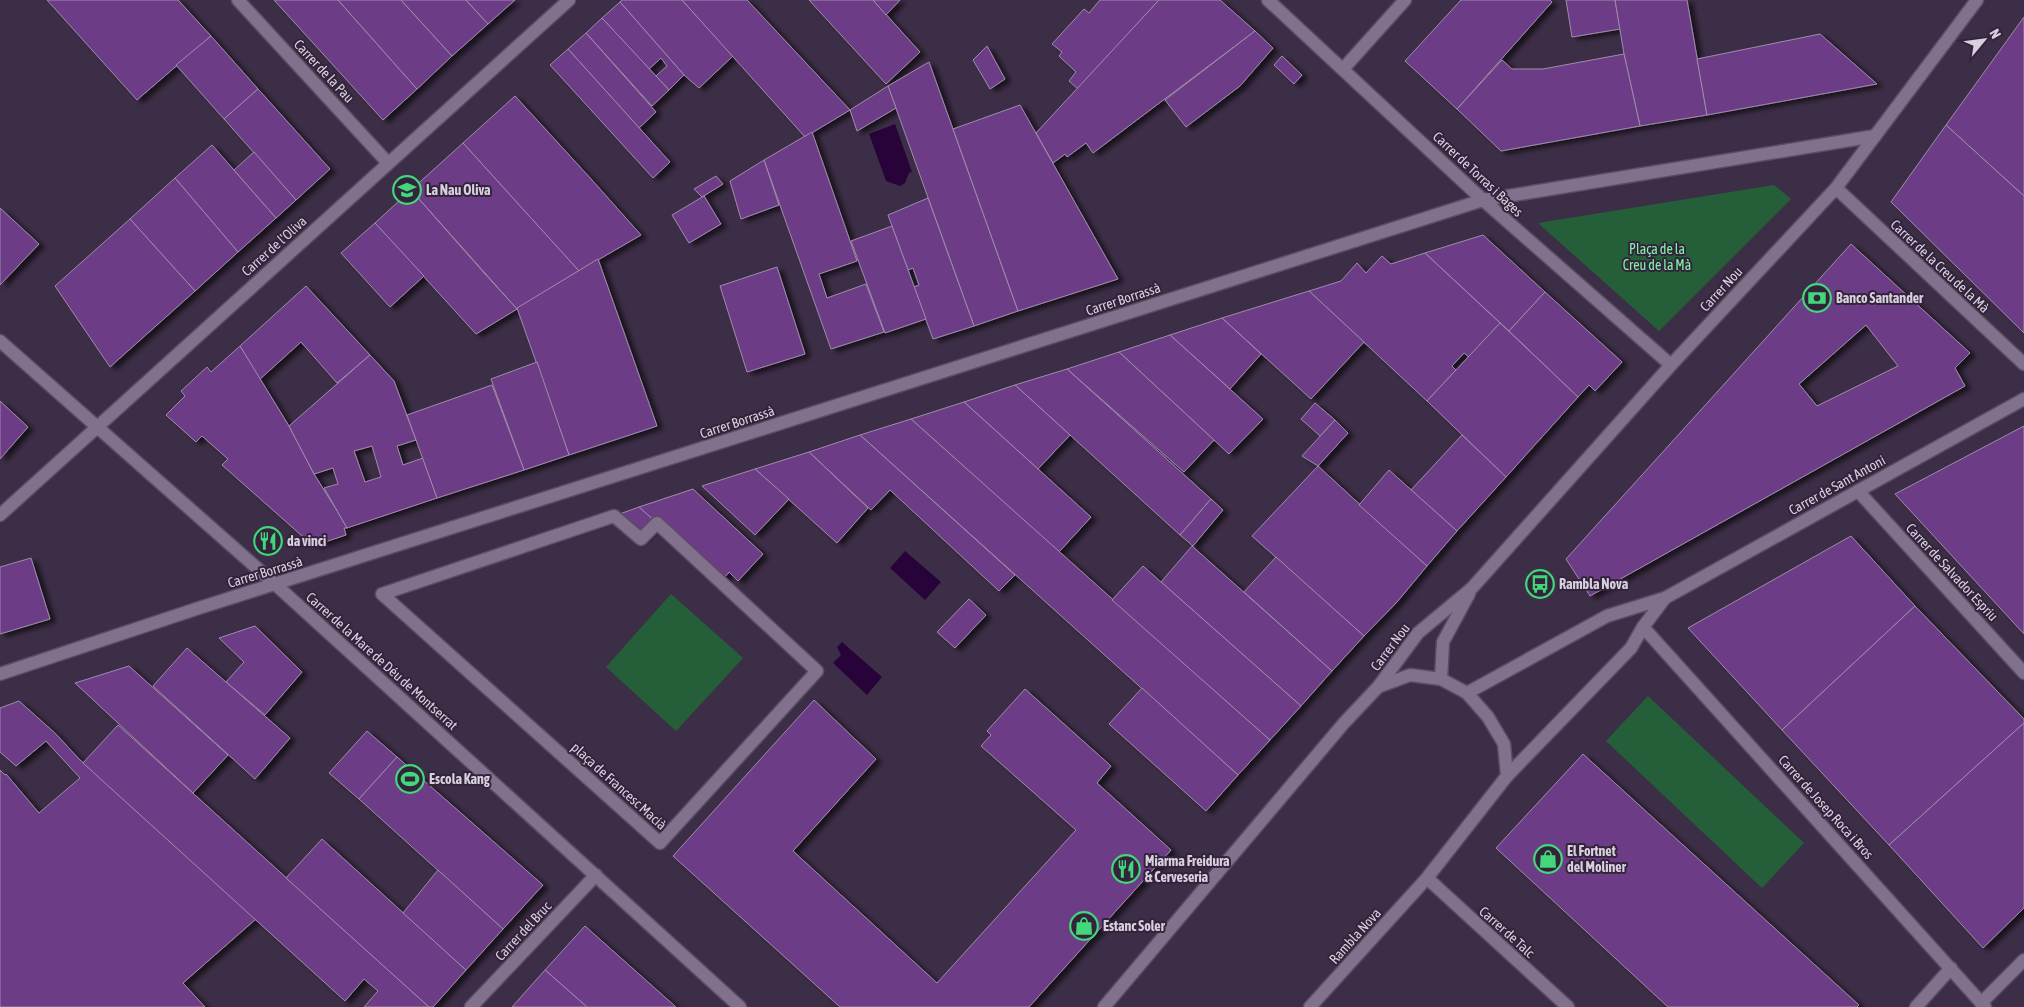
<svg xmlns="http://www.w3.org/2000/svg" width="2024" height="1007" font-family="'Asap Condensed',sans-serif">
	<defs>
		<filter id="shadow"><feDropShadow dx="5.5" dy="3" stdDeviation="2.5" flood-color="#0009"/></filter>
	</defs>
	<rect width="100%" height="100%" fill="#3d2e47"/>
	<g fill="#255f39">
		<polygon points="1774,185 1791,199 1659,331 1538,223"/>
		<polygon points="671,594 743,658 676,731 606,667"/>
		<polygon points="1648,696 1804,843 1762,888 1606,741"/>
	</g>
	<g fill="#280339">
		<polygon points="895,124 912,172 909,173 905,183 900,186 886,181 869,134"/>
		<polygon points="905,551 941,582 925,600 890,568"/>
		<polygon points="842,642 882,677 867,695 833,663 841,655 837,647"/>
	</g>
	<g fill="#6c3c86" stroke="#9e8caa" fill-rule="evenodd" filter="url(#shadow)">
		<polygon points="47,0 178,0 211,36 137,100"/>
		<polygon points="274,0 338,0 417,89 383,120"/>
		<polygon points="338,0 401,0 452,56 417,89"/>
		<polygon points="401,0 466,0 488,24 452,56"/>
		<polygon points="466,0 515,0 488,24"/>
		<polygon points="622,0 682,0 733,56 699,88 684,75 620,2"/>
		<polygon points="682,0 747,0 850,110 805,137"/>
		<polygon points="809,0 873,0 920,52 886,84"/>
		<polygon points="873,0 900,0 886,15"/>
		<polygon points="1100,0 1159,0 1078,89 1069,81 1076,72 1059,56 1062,52 1052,44 1084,9 1089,13"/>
		<polygon points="1159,0 1220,0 1255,31 1093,153 1086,143 1067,157 1065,154 1053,163 1036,133"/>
		<polygon points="1461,0 1550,0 1552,2 1457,109 1405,61"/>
		<polygon points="1566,0 1615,0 1620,29 1572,37"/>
		<polygon points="1615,0 1687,0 1707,115 1640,126 1624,54"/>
		<polygon points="620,2 684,75 669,90 656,76 667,66 661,58 649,69 602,18"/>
		<polygon points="2024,17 2024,196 1946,125"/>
		<polygon points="602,18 669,90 652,106 586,33"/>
		<polygon points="1255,31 1273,48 1240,86 1186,127 1165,100"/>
		<polygon points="586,33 656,112 639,128 568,49"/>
		<polygon points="1820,34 1877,84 1707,115 1697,59"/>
		<polygon points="211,36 258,89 224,119 176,65"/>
		<polygon points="987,46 1005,79 990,89 973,60"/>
		<polygon points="568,49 670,162 653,178 550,65"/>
		<polygon points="1624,54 1640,126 1501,151 1457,109 1502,60 1512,69 1543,69"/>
		<polygon points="1282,56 1302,75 1294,84 1274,65"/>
		<polygon points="929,62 1018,311 974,326 888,86"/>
		<polygon points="888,86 896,108 857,131 850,110"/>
		<polygon points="258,89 330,169 296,200 224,119"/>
		<polygon points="515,96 592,180 641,235 579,271 539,227 463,143"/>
		<polygon points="1020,105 1118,279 1018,311 953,129"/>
		<polygon points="1946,125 2024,196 2024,333 1891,202"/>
		<polygon points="812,132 857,261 819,274 827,298 866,284 884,332 831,349 764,160"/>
		<polygon points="463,143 579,271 517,309 411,190"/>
		<polygon points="212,145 276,218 238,252 175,178"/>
		<polygon points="254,152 296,200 276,218 234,170"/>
		<polygon points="764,160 779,205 741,219 730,181"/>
		<polygon points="716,176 723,184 702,197 694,189"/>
		<polygon points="175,178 238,252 195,291 130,219"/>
		<polygon points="411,190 485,274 517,309 476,334 375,223"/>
		<polygon points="704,196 721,224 689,243 672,215"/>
		<polygon points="928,198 974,326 933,339 914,287 919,285 913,268 908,270 888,215"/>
		<polygon points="0,208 39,244 0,285"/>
		<polygon points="130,219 195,291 110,367 55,286"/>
		<polygon points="375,223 424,276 390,307 341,253"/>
		<polygon points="892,226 926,319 885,333 851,241"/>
		<polygon points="1483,235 1545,292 1509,331 1425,253"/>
		<path d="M1851 244 1970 353 1955 368 1965 386 1590 596 1566 559ZM1866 325 1898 366 1817 406 1799 384Z"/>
		<polygon points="1425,253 1500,323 1469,357 1464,353 1452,366 1456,370 1427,401 1309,291 1341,281 1357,263 1366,273 1382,256 1391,264"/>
		<polygon points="598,259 657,426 569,455 517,308"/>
		<polygon points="777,267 805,354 747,372 720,286"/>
		<polygon points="306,286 370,355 337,383 301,342 259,380 240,346"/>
		<polygon points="1309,291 1364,342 1311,399 1222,318"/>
		<polygon points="1545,292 1622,362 1595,391 1589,385 1578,397 1509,331"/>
		<polygon points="1222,318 1261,354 1230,389 1170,335"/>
		<polygon points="1500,323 1578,397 1506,477 1427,401"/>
		<polygon points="1170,335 1263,419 1229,454 1119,352"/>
		<polygon points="240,346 289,426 314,474 339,514 347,528 344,528 346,535 316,545 311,541 310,543 222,465 228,459 202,436 196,442 166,415 185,396 181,391 207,367 211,372"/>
		<polygon points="1119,352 1214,440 1184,472 1067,369"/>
		<path d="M370 355 394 381 416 440 397 446 403 465 423 458 437 498 347 528 324 488 338 484 333 468 314 474 289 426ZM372 446 381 477 365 482 354 451Z"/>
		<polygon points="537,362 569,455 524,470 491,379"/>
		<polygon points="1067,369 1211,499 1180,535 1015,385"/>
		<polygon points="492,385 524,470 437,498 407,415"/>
		<polygon points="1015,385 1070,435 1038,469 964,402"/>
		<polygon points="0,401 28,427 0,459"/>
		<polygon points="964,402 1091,517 1059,552 911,419"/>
		<polygon points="1315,403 1335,420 1320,436 1301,419"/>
		<polygon points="911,419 1270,740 1238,775 860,435"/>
		<polygon points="1335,420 1348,433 1318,466 1302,456"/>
		<polygon points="2024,426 2024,634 1895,494"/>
		<polygon points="860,435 1015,575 999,591 890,490 871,510 809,452"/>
		<polygon points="1462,435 1506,477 1457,531 1411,490"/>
		<polygon points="809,452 868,508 837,543 755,469"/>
		<polygon points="1318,466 1427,566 1397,602 1364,636 1252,536"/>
		<polygon points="755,469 789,499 755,535 702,486"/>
		<polygon points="1389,470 1457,531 1427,566 1359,505"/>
		<polygon points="693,489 763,554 738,581 729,572 721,582 639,507"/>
		<polygon points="1211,499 1223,510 1193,546 1180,535"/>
		<polygon points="639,507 657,523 641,539 614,516"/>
		<polygon points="1851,536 1915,606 1782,730 1688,628"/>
		<polygon points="1192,546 1332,671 1301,706 1161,582"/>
		<polygon points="1276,557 1364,636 1332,671 1244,592"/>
		<polygon points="31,558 50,619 0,634 0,567"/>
		<polygon points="1143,566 1301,706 1270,740 1112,600"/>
		<polygon points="969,599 986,615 955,648 937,632"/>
		<polygon points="1915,606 2024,719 2024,723 1889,845 1782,730"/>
		<polygon points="255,626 302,672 265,715 226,682 244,662 219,638"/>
		<polygon points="187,648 290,738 255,779 153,686"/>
		<polygon points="129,666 228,755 193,793 75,683"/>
		<polygon points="1142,688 1238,775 1206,811 1109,724"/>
		<polygon points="1025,689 1111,766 1097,783 1171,850 1029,1007 840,1007 673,856 814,700 876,759 793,851 937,983 1076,830 981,746 991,735 987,731"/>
		<polygon points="19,701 56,734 79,759 256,919 183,983 205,1007 0,1007 0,770 5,775 6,774 39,813 80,778 46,741 16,766 0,752 0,708"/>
		<polygon points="2024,723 2024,908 1983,948 1889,845"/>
		<polygon points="118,725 185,786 429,1007 364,1007 378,991 364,979 345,1001 83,763"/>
		<polygon points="367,731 397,757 359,799 329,773"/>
		<polygon points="1583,754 1859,1005 1857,1007 1668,1007 1496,848"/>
		<polygon points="397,757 543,885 503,929 359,799"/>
		<polygon points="322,839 466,970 433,1007 429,1007 286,878"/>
		<polygon points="438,870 503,929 466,970 403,913"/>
		<polygon points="585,926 676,1007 587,1007 545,970"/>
		<polygon points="545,970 587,1007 512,1007"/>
	</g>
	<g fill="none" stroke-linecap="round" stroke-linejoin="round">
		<defs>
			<polygon id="pedestrian" points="614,516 641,539 657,523 817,671 660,843 382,594"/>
			<g id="minor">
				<polyline points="238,0 388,163"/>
				<polyline points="1268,0 1483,200 1671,365"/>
				<polyline points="1343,69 1405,0"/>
				<polyline points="1836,188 2024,364"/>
				<polyline points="1858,491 2024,673"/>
				<polyline points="0,515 569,0"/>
				<polyline points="1643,627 1985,1007"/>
				<polyline points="0,674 199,608 1483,200 1875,136"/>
				<polyline points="1441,679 1443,642 1469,594"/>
				<polyline points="1378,687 1418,633 1472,588 1671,365 1836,188 1977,0"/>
				<polyline points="1467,693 1607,616 1665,598"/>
				<polyline points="1427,878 1568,1007"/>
				<polyline points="1981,1003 2024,960"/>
				<polyline points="471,1007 596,875"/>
				<polyline points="1104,1007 1344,723 1378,687 1410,675 1441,679 1467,693 1488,717 1504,744 1507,776"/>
				<polyline points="1916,1007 1951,968"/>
			</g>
			<g id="tertiary">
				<polyline points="0,341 276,585 740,1007"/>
				<polyline points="1310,1007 1427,878 1507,776 1631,648 1643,627 1665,598 2024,399"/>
			</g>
		</defs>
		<use href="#pedestrian" stroke="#5a4d62" stroke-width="15"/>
		<use href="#minor" stroke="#5a4d62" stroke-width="15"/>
		<use href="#tertiary" stroke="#5a4d62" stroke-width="15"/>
		<use href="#pedestrian" stroke="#82718d" stroke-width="12"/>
		<use href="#minor" stroke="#82718d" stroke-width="12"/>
		<use href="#tertiary" stroke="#82718d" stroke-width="12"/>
	</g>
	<defs>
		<symbol id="school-ring" viewBox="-11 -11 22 22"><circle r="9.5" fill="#33243c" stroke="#43d77b" stroke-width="1.5"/><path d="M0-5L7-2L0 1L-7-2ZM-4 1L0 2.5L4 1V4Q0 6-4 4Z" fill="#43d77b"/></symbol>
		<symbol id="bank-ring" viewBox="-11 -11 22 22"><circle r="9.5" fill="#33243c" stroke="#43d77b" stroke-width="1.5"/><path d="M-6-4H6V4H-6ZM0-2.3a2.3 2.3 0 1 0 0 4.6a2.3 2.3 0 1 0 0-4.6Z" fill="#43d77b"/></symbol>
		<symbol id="restaurant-ring" viewBox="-11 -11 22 22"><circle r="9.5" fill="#33243c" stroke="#43d77b" stroke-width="1.5"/><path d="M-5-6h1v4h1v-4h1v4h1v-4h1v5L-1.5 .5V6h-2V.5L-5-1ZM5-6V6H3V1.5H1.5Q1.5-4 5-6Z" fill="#43d77b"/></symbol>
		<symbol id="bus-ring" viewBox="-11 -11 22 22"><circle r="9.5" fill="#33243c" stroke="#43d77b" stroke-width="1.5"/><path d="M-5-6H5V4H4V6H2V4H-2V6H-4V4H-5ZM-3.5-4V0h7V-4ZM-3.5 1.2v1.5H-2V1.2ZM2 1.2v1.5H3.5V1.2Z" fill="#43d77b"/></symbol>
		<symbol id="stadium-ring" viewBox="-11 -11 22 22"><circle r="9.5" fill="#33243c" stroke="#43d77b" stroke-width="1.5"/><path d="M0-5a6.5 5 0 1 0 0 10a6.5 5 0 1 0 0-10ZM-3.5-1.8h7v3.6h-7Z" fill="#43d77b"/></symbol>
		<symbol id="shop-ring" viewBox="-11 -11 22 22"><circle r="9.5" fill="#33243c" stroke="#43d77b" stroke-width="1.5"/><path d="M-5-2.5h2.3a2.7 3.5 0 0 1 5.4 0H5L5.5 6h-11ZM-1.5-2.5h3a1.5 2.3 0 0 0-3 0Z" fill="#43d77b"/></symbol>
	</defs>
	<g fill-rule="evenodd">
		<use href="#school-ring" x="391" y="174" width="32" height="32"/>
		<use href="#bank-ring" x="1801" y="282" width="32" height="32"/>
		<use href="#restaurant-ring" x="252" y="525" width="32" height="32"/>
		<use href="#bus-ring" x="1524" y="568" width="32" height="32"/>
		<use href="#stadium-ring" x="394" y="763" width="32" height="32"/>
		<use href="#shop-ring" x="1532" y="843" width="32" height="32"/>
		<use href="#restaurant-ring" x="1110" y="853" width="32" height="32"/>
		<use href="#shop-ring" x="1068" y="910" width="32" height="32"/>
	</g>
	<g text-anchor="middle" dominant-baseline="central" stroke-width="4" stroke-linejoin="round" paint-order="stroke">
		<g font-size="14" fill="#d9d0df" stroke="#33243c">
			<text transform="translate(324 71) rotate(47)">Carrer de la Pau</text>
			<text transform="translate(1478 174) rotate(43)">Carrer de Torras i Bages</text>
			<text transform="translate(274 246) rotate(-42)">Carrer de l'Oliva</text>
			<text transform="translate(1940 266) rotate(43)">Carrer de la Creu de la Mà</text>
			<text transform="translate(1721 289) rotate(-47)">Carrer Nou</text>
			<text transform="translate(1123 299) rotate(-18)">Carrer Borrassà</text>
			<text transform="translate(737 422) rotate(-18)">Carrer Borrassà</text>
			<text transform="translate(1837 485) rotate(-29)">Carrer de Sant Antoni</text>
			<text transform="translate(265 572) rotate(-17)">Carrer Borrassà</text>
			<text transform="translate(1952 572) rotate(47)">Carrer de Salvador Espriu</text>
			<text transform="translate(1390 647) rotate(-53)">Carrer Nou</text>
			<text transform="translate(382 661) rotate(42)">Carrer de la Mare de Déu de Montserrat</text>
			<text transform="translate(619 786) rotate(42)">plaça de Francesc Macià</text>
			<text transform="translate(1826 807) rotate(48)">Carrer de Josep Roca i Bros</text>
			<text transform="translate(523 931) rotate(-47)">Carrer del Bruc</text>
			<text transform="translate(1507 932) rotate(42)">Carrer de Talc</text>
			<text transform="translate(1355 936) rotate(-48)">Rambla Nova</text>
		</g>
		<g font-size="14" font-weight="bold" fill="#d9d0df" stroke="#33243c" text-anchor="start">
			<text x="426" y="190">La Nau Oliva</text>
			<text x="1836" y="298">Banco Santander</text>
			<text x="287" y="541">da vinci</text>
			<text x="1559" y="584">Rambla Nova</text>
			<text x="429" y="779">Escola Kang</text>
			<text x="1567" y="851">El Fortnet<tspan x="1567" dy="16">del Moliner</tspan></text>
			<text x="1145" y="861">Miarma Freidura<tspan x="1145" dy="16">&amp; Cerveseria</tspan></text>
			<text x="1103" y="926">Estanc Soler</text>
		</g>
		<g font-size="14" fill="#80f4a3" stroke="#33243c">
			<text x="1657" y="249">Plaça de la<tspan x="1657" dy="16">Creu de la Mà</tspan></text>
		</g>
	</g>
	<g transform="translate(1984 40) rotate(61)" stroke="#33243c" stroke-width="4" paint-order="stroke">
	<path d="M0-4L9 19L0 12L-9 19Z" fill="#d9d0df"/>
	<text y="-8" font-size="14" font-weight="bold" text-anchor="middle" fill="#d9d0df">N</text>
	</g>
</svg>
